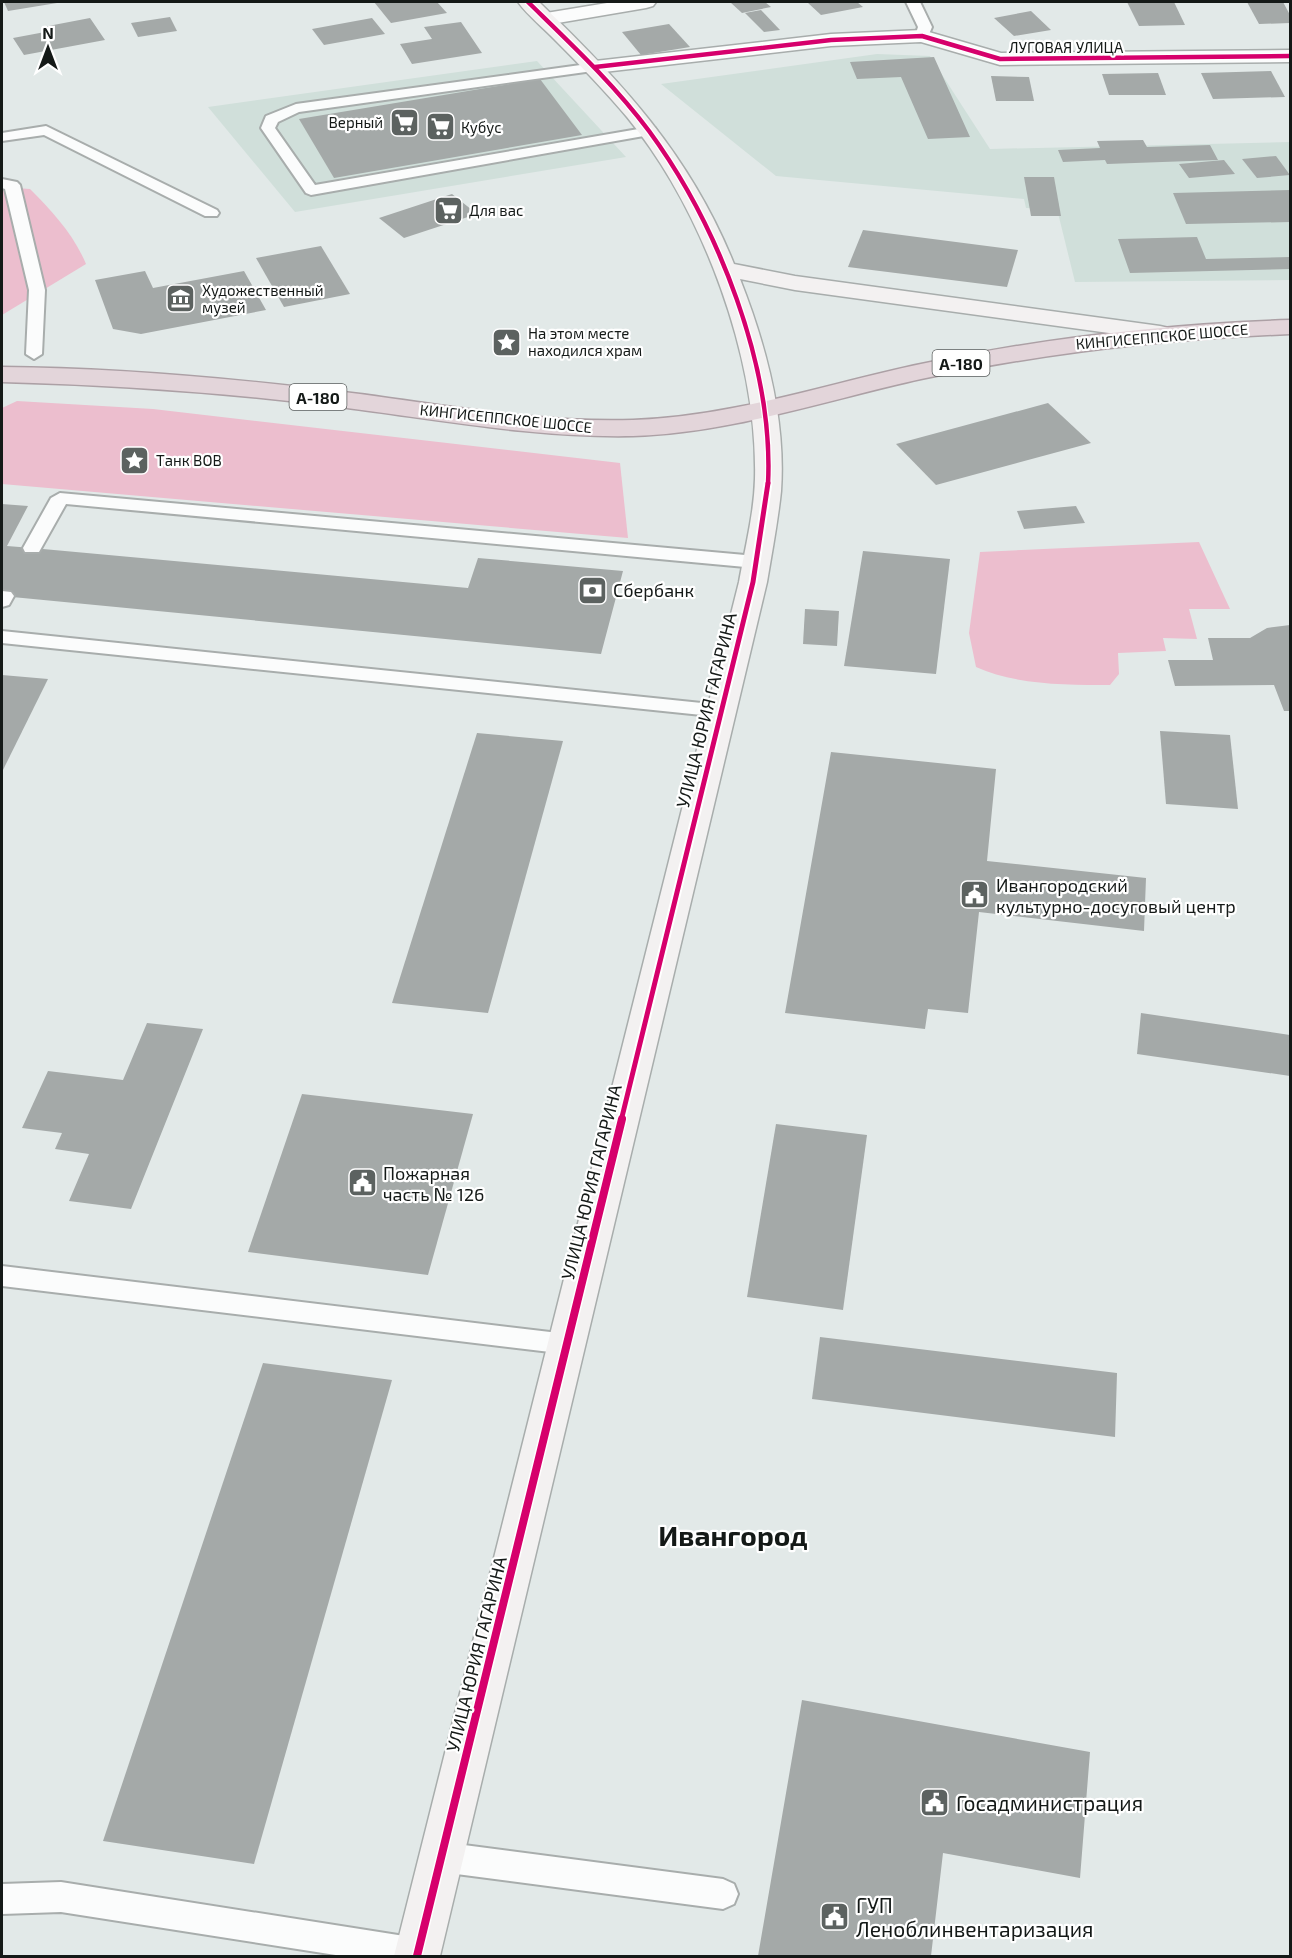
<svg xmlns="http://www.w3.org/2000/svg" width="1292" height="1958" font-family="'Exo 2',sans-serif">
	<rect width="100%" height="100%" fill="#e2e9e8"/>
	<g fill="#d0dfda">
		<polygon points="877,54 930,56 990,149 1290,142 1290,280 1075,282 1057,209 1026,208 1024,199 776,176 661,84"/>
		<polygon points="537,61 626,157 295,212 208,107"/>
	</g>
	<g fill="#ecbece">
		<path d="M2 187 30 189C52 211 74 235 86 264L2 315Z"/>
		<polygon points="17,401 153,409 620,463 628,538 2,484 2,408"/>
		<path d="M1199 542 1230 609H1189L1197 639 1163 638 1166 651 1118 653 1119 674 1110 685C1067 685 1015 685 976 667L969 633 980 552Z"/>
	</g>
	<g fill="#a4a9a8">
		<polygon points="4,2 57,2 57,3 8,11"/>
		<polygon points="374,2 437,2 447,13 391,23"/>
		<polygon points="730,2 765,2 771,7 742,13"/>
		<polygon points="807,2 857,2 863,7 821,15"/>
		<polygon points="1127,2 1174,2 1185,25 1139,26"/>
		<polygon points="1247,2 1283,2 1290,15 1290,23 1259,24"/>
		<polygon points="761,10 780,30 764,32 745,13"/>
		<polygon points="1031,11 1051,30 1014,36 994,18"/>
		<polygon points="170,17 177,31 138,37 131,23"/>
		<polygon points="90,18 105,40 24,55 13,38 45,32 43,27"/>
		<polygon points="372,18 385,34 324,45 312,29"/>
		<polygon points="461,22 482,53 412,64 400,44 432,39 424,27"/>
		<polygon points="669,24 690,47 641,55 622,32"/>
		<polygon points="934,57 970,137 928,139 901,77 857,79 850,62"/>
		<polygon points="1271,71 1285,97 1213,99 1201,73"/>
		<polygon points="1158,73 1166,95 1109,95 1102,74"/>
		<polygon points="991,76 1029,77 1034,101 996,101"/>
		<polygon points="540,79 582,135 334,178 299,119"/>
		<polygon points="1143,140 1147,147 1210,145 1218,160 1107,164 1105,160 1063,162 1058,150 1100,148 1097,141"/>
		<polygon points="1276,156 1290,175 1257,178 1242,159"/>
		<polygon points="1224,160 1235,174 1189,178 1179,164"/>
		<polygon points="1024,177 1054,177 1061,216 1031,216"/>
		<polygon points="1290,190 1290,222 1186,224 1173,193"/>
		<polygon points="452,194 477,214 404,238 379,218"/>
		<polygon points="863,230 1018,250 1007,287 848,267"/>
		<polygon points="1197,237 1206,259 1290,257 1290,269 1130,273 1118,239"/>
		<polygon points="321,246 350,294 284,307 256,258"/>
		<polygon points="145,271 153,288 244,271 266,310 141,334 113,329 95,280"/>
		<polygon points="1048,403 1091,443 936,485 896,444"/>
		<polygon points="2,504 28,506 7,546 32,548 468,588 478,558 623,571 601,654 2,596"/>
		<polygon points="1076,506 1085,523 1024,529 1017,511"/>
		<polygon points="863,551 950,559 936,674 844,666"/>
		<polygon points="805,609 839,611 837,646 803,644"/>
		<polygon points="1290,625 1290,711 1284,711 1274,685 1175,686 1168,660 1213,660 1208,638 1250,638 1267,628"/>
		<polygon points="2,675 48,679 2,772"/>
		<polygon points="1160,731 1230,735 1238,809 1166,804"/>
		<polygon points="477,733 563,741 488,1013 392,1003"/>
		<polygon points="831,752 996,769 987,861 1146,878 1144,931 979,912 968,1013 928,1009 925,1029 785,1013"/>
		<polygon points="1141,1013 1290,1035 1290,1076 1137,1054"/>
		<polygon points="147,1023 203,1029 131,1209 69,1201 89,1154 55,1149 62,1133 22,1128 48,1071 123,1080"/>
		<polygon points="302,1094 473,1114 428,1275 248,1252"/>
		<polygon points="776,1124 867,1135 843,1310 747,1297"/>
		<polygon points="820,1337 1117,1373 1115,1437 812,1399"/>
		<polygon points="263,1363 392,1380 254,1864 103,1841"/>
		<polygon points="802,1700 1090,1752 1080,1878 943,1853 931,1956 758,1956"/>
	</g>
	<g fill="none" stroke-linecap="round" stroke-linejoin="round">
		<defs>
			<g id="lane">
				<polygon points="906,2 920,2 932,27 927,39 922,40 915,36 918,27"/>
				<polygon points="595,63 600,64 600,70 299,112 278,122 275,128 315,185 650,127 655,128 657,131 655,134 311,195 306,193 261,128 266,116 296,104"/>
				<polygon points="46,126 217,210 219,213 217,216 205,216 44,135 2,141 2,133"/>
				<polygon points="2,179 17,182 20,185 45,290 42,354 34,359 26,354 29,290 5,189 2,188"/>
				<polygon points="60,493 756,556 765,562 756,568 66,504 39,552 25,552 23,548 51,498"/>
				<polygon points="2,591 11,592 14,596 9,605 2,607"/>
				<polygon points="2,631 721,705 728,707 731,711 728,715 721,717 2,643"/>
				<polygon points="2,1266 567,1334 576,1337 580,1344 576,1351 567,1354 2,1286"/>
				<polygon points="441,1842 723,1879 734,1884 738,1894 734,1904 723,1909 441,1872 430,1867 426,1857 430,1847"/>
				<polygon points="61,1882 417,1938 428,1942 433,1953 431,1956 342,1956 61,1912 2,1914 2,1884"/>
			</g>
			<g id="street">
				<polygon points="613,2 656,2 653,6 646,8 546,25 539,23 536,19 539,15 546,13"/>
				<polygon points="922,30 1001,53 1290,50 1290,62 1000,65 921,42 831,46 595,73 588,71 585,67 588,63 595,61 831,34"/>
			</g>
			<path id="secondary" d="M518 2H539C621 81 691 156 734 264L795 276 1160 326 1169 328 1172 333 1169 338 1160 340 795 290 740 279C766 345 786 419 781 491 778 521 772 552 767 582L440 1956H394L739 582C745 548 754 514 755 479 758 358 703 210 627 117 605 91 581 66 556 41 544 28 528 16 518 2Z"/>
			<path id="highway" d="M1290 320V334C1165 339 1043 353 921 379 826 400 731 433 633 436 537 438 441 420 347 408 232 393 117 385 2 382V367C122 368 241 379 360 394 450 406 542 423 633 420 731 417 826 384 921 364 1043 338 1165 324 1290 320Z"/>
		</defs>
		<use href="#lane" stroke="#a8adac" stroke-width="4"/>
		<use href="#street" stroke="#a8adac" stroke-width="3"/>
		<use href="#secondary" stroke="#a8adac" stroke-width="3"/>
		<use href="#highway" stroke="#aca0a5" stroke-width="3"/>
		<use href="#lane" fill="#fbfcfc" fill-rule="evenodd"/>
		<use href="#street" fill="#fbfcfc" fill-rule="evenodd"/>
		<use href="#secondary" fill="#f3f1f1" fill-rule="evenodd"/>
		<use href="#highway" fill="#e3d5da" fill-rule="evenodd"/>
		<defs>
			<g id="cycleway-far2">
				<path d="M528 2C570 43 614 84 649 131 718 225 774 367 768 484"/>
				<polyline points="595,67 831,40 922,36 1000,59 1290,56"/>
			</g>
			<polyline id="cycleway-far1" points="621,1121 753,582 768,483"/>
			<polyline id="cycleway" points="417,1956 622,1119"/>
		</defs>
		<use href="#cycleway-far2" stroke="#fff" stroke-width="7"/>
		<use href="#cycleway-far1" stroke="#fff" stroke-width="9"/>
		<use href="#cycleway" stroke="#fff" stroke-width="11"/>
		<use href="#cycleway-far2" stroke="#d6006c" stroke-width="4.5"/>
		<use href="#cycleway-far1" stroke="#d6006c" stroke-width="5"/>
		<use href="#cycleway" stroke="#d6006c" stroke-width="8"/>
	</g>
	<defs>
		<symbol id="supermarket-square" viewBox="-11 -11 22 22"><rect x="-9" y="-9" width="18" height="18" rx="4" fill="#5c6260" stroke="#fff"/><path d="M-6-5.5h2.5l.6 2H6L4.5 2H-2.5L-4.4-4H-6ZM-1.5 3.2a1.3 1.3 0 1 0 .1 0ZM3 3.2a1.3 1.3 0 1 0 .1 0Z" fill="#fff"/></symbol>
		<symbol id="museum-square" viewBox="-11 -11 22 22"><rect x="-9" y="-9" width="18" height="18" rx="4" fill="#5c6260" stroke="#fff"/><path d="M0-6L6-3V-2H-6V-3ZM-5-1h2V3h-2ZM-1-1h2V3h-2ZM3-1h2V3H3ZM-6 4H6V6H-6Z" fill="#fff"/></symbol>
		<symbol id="sight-square" viewBox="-11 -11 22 22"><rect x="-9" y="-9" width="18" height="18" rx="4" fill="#5c6260" stroke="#fff"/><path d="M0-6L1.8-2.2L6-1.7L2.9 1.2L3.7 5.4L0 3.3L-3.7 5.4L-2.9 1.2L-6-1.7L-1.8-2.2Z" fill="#fff"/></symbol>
		<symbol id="bank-square" viewBox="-11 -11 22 22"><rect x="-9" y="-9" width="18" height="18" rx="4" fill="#5c6260" stroke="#fff"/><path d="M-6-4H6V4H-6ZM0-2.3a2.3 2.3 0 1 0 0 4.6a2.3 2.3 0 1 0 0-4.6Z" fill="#fff"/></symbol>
		<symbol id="civic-square" viewBox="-11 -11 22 22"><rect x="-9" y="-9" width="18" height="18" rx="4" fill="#5c6260" stroke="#fff"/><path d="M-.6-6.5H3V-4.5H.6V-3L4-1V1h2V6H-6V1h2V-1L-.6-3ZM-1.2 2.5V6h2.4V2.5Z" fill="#fff"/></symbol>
	</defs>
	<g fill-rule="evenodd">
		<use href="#supermarket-square" x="388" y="106" width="33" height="33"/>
		<use href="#supermarket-square" x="424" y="110" width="33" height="33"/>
		<use href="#supermarket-square" x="432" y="194" width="33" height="33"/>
		<use href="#museum-square" x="164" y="282" width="33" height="33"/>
		<use href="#sight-square" x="490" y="326" width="33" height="33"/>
		<use href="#sight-square" x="118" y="444" width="33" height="33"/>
		<use href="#bank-square" x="576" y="574" width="33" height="33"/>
		<use href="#civic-square" x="958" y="878" width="33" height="33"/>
		<use href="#civic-square" x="346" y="1166" width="33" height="33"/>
		<use href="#civic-square" x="918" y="1786" width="33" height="33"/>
		<use href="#civic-square" x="818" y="1900" width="33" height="33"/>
	</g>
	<g text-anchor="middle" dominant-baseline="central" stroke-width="4.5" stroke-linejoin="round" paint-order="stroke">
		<g font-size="15" fill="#141917" stroke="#fff">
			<text x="1066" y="47">ЛУГОВАЯ УЛИЦА</text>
			<text transform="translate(1162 336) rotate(-5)">КИНГИСЕППСКОЕ ШОССЕ</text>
			<text transform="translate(506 418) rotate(6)">КИНГИСЕППСКОЕ ШОССЕ</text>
		</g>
		<g font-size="15" fill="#141917" stroke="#fff" text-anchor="start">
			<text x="383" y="122" text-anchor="end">Верный</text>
			<text x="461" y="127">Кубус</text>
			<text x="469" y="210">Для вас</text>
			<text x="202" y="290">Художественный<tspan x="202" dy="17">музей</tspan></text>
			<text x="528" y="333">На этом месте<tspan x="528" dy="17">находился храм</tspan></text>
			<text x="156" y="460">Танк ВОВ</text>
		</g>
		<g fill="#fff" stroke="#5a5e5d" stroke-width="1.5">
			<rect x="932.5" y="350" width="57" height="26" rx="4.5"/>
			<rect x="289.5" y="384" width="57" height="26" rx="4.5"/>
		</g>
		<g font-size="16" font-weight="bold" fill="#141917">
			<text x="961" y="363">А-180</text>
			<text x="318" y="397">А-180</text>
		</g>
		<g font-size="18" fill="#141917" stroke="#fff" text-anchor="start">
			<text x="613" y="590">Сбербанк</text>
			<text x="996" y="885">Ивангородский<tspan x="996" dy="21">культурно-досуговый центр</tspan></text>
			<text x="383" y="1173">Пожарная<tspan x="383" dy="21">часть № 126</tspan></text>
		</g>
		<g font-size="18" fill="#141917" stroke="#fff">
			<text transform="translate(706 710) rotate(-76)">УЛИЦА ЮРИЯ ГАГАРИНА</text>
			<text transform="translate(591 1182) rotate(-76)">УЛИЦА ЮРИЯ ГАГАРИНА</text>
			<text transform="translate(476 1654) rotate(-76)">УЛИЦА ЮРИЯ ГАГАРИНА</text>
		</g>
		<g font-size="21" fill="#141917" stroke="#fff" text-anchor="start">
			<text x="956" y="1802">Госадминистрация</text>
			<text x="856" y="1904">ГУП<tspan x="856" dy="24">Леноблинвентаризация</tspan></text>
		</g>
		<g font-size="28" font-weight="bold" fill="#141917" stroke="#fff">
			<text x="733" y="1535">Ивангород</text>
		</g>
	</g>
	<rect width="1292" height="1958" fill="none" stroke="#141917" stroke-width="6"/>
	<g transform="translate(48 48)" stroke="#ffffff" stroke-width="4.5" paint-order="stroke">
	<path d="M0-4.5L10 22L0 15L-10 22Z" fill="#141917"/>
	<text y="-9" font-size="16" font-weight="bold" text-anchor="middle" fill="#141917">N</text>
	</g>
</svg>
